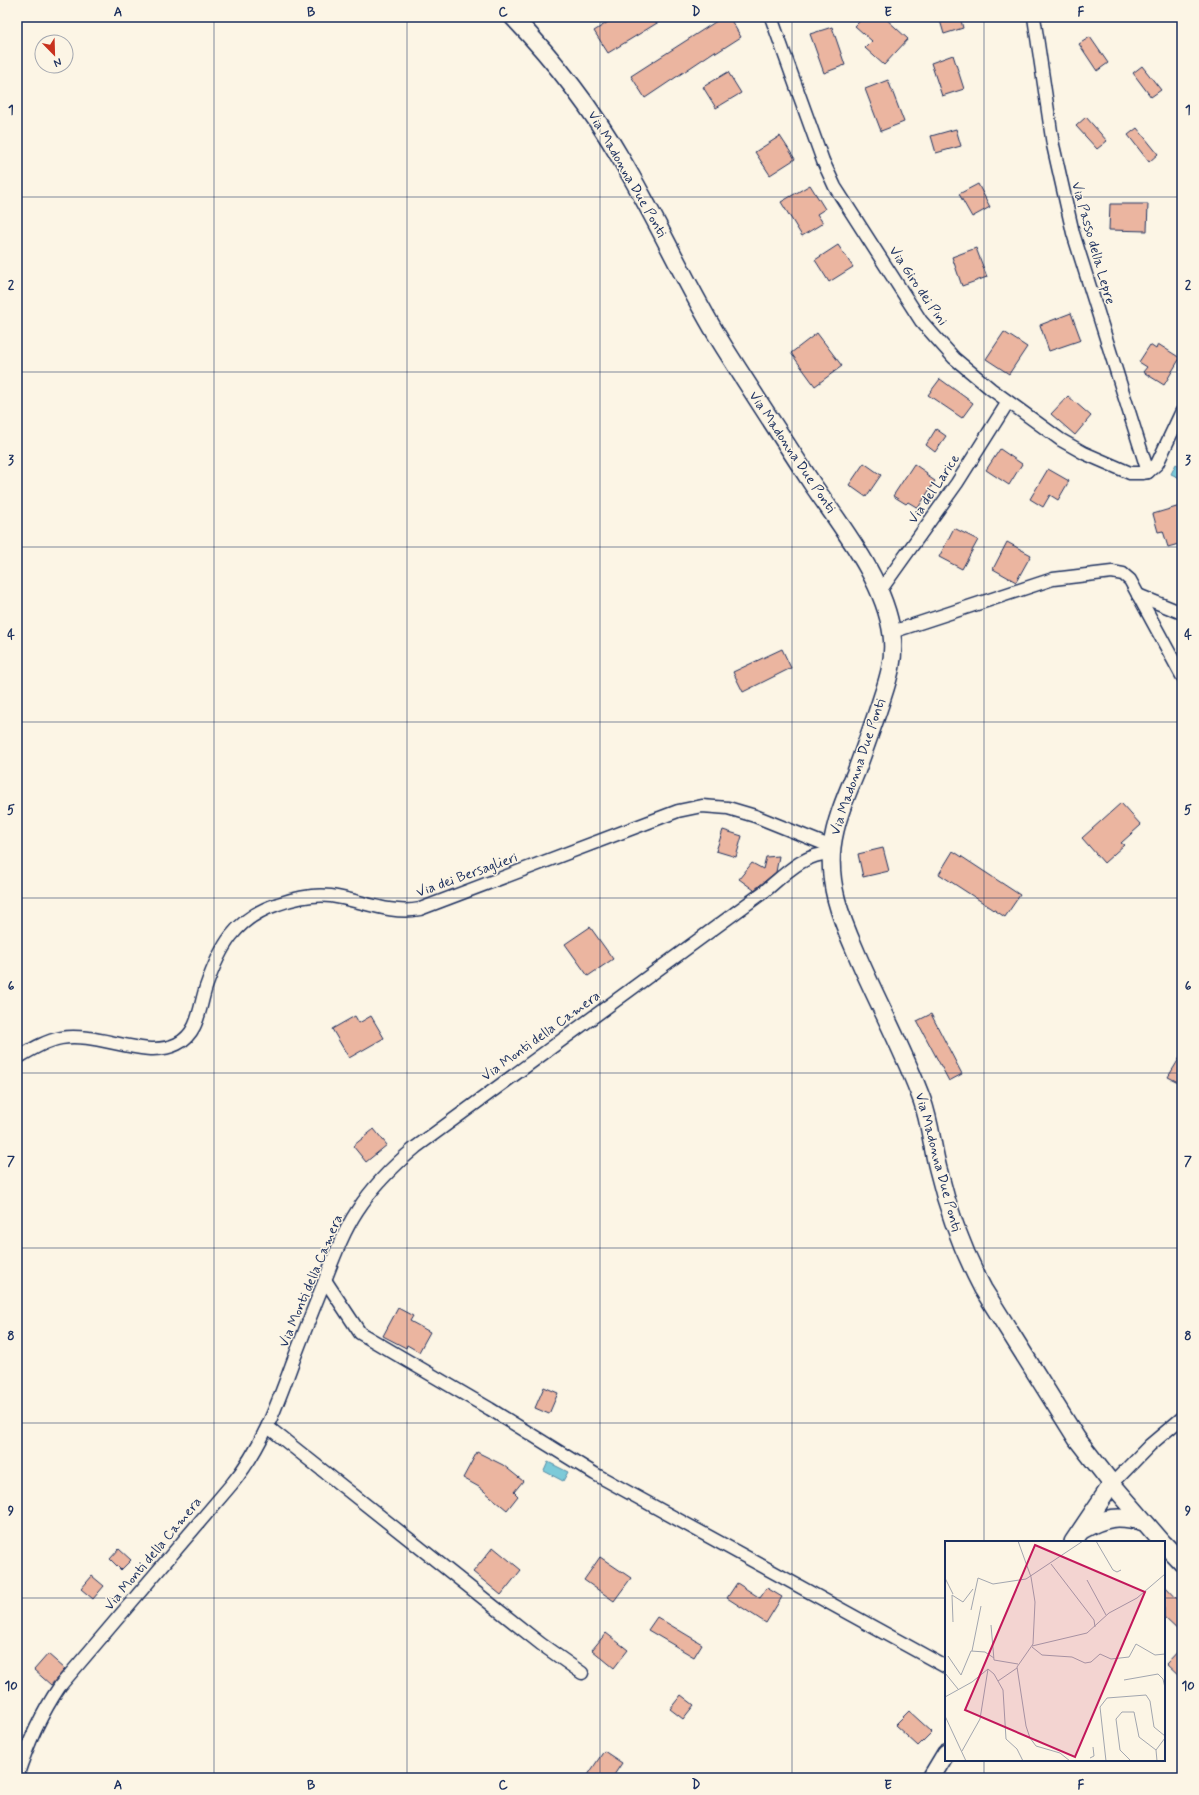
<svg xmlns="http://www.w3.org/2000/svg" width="1199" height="1795" font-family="Mynerve,sans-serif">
	<rect width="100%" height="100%" fill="#fcf5e5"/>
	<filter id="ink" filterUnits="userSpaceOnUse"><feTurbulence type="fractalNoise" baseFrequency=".025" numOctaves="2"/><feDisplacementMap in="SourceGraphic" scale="8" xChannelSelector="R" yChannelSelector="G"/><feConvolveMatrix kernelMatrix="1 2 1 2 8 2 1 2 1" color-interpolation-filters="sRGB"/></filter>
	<g filter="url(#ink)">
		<g fill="#7bcad8" stroke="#558ca7">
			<polygon points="1176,464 1182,467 1182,479 1171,474"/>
			<polygon points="548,1462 568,1472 563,1481 544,1471"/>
		</g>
		<g fill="#ebb5a0" stroke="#1b2f5e">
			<polygon points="616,17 667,17 608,53 594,31"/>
			<polygon points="723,17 729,17 741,37 716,53 715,51 645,98 631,76"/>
			<polygon points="864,17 884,17 908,39 884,65 865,48 872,41 855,26"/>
			<polygon points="939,17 960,17 963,28 944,34"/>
			<polygon points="832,27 845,65 824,73 810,34"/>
			<polygon points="1090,37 1108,63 1097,71 1079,44"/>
			<polygon points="953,55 964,89 942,96 931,63"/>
			<polygon points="1142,66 1161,90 1151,97 1133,73"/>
			<polygon points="728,72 741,93 716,108 703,87"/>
			<polygon points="888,80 904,122 881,131 865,89"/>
			<polygon points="1086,117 1107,141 1097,149 1076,126"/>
			<polygon points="1137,128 1158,154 1149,162 1128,135"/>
			<polygon points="956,129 961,146 936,153 931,136"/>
			<polygon points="780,136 795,159 770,175 755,152"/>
			<polygon points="978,184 990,207 972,217 959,194"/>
			<polygon points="810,185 825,209 817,214 823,223 802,236 781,202"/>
			<polygon points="1110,204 1148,204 1147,231 1109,230"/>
			<polygon points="838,245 853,267 829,282 815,260"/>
			<polygon points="976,248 987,277 962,286 952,257"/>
			<polygon points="1071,313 1081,340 1049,351 1040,325"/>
			<polygon points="1004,332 1027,347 1009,374 986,359"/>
			<polygon points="817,333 842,366 815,386 791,353"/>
			<polygon points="1158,344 1180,358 1164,385 1143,372 1147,367 1139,362 1150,345 1156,349"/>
			<polygon points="940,379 973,403 962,418 928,395"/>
			<polygon points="1068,396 1091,416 1075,435 1051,414"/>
			<polygon points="936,429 946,436 935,452 926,445"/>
			<polygon points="1000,449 1022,464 1009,485 986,470"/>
			<polygon points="864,463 881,475 866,497 849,485"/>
			<polygon points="914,464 927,473 926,475 935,481 918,508 908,502 906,504 893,496"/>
			<polygon points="1048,469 1069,481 1058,500 1050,495 1043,507 1030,499"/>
			<polygon points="1180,506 1182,514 1182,543 1168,547 1163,531 1158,532 1153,514"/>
			<polygon points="954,528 978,540 962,569 939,557"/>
			<polygon points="1007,542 1031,555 1016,582 993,569"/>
			<polygon points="782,649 791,668 743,692 733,672"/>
			<polygon points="1121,803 1141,825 1121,843 1124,845 1104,863 1082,838"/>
			<polygon points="723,830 742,836 736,857 716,851"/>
			<polygon points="883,848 889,871 863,877 858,854"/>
			<polygon points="953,851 1020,895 1005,917 939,874"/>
			<polygon points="779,856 776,872 754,890 739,879 752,863 763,869 766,857"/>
			<polygon points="590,927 613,959 588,976 565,944"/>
			<polygon points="931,1014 962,1074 949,1081 917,1021"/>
			<polygon points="355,1016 359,1023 371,1016 384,1038 349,1058 332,1029"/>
			<polygon points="1182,1054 1182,1084 1168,1077"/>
			<polygon points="374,1129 387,1145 366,1162 353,1146"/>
			<polygon points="398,1308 413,1316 410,1321 430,1332 419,1352 407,1345 406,1348 383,1336"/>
			<polygon points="544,1387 558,1393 549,1414 535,1408"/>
			<polygon points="477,1452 503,1465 523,1481 514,1492 518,1496 507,1510 479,1487 463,1478"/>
			<polygon points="493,1547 521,1570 501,1595 473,1572"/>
			<polygon points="119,1549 131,1560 121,1570 110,1559"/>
			<polygon points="600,1557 631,1578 614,1601 584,1580"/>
			<polygon points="92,1576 104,1586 93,1599 81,1589"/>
			<polygon points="737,1583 760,1598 767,1588 782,1597 766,1623 727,1598"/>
			<polygon points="1164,1585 1182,1604 1182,1634 1164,1617"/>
			<polygon points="657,1617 702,1644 694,1657 648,1630"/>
			<polygon points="606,1633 628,1650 614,1668 592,1650"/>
			<polygon points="1182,1647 1182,1679 1166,1664"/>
			<polygon points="48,1654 65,1669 51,1685 34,1670"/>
			<polygon points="681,1695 694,1705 683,1719 670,1709"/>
			<polygon points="909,1711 932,1732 918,1746 895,1725"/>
			<polygon points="604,1751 622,1763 612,1778 586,1778"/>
		</g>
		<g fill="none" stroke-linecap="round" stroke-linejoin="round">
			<defs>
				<g id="street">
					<polyline points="771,17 823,161 835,187 921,321 954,358 991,389 1061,440 1084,453 1130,473 1142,473 1148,472 1157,464 1182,411"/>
					<polyline points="1034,17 1053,145 1073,233 1148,472"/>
					<polyline points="880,591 957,483 1008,402"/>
					<polyline points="1138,595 1182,613"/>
					<polyline points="892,632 1053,579 1112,572 1123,574 1130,580 1182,676"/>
					<path d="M17 1058C31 1050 45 1041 61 1038 97 1031 145 1060 177 1044 199 1033 199 1008 206 987 220 947 235 918 278 904 295 898 313 894 331 896 361 900 389 915 420 909L678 811 702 806 728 808 755 816 832 847"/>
					<polyline points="325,1280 360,1333 490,1409 595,1474 946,1667"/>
					<polyline points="268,1427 541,1644 582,1673"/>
					<polyline points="1112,1484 1150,1445 1182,1418"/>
					<path d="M17 1777C27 1745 41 1714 60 1686L231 1485C261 1449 276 1408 292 1364 302 1338 312 1312 323 1285 333 1260 342 1234 357 1211 373 1186 393 1166 416 1147L765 891C786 873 803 854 832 853"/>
				</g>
				<g id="secondary">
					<path d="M513 17C554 60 591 107 621 159 658 220 686 286 724 347 753 393 783 439 813 485 843 529 885 581 892 635 895 657 889 677 882 698 874 723 865 747 856 772 846 796 835 821 832 847 828 884 840 916 855 950 876 1000 903 1048 922 1100 930 1122 932 1146 938 1169 948 1211 963 1251 983 1289L1077 1439 1112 1484 1162 1542"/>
					<path d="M1082 1530C1105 1517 1118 1515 1144 1522"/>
					<polyline points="1073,1542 1112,1484"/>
					<polyline points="1164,1544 1182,1563"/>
					<polyline points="931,1778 946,1753"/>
				</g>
			</defs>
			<use href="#street" stroke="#1b2f5e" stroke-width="15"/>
			<use href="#secondary" stroke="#1b2f5e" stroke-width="20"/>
			<use href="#street" stroke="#fcf5e5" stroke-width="12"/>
			<use href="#secondary" stroke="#fcf5e5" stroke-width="17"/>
		</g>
	</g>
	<path fill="none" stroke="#1b2f5e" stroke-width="1" stroke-opacity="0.55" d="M214 17V1778M407 17V1778M600 17V1778M792 17V1778M984 17V1542M17 197H1182M17 372H1182M17 547H1182M17 722H1182M17 898H1182M17 1073H1182M17 1248H1182M17 1423H1182M17 1598H946M1164 1598H1182M984 1760V1778"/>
	<g text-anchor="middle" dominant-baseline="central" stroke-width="3" stroke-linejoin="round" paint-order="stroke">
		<g font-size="14" fill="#1b2f5e" stroke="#fcf5e5">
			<text transform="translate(627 174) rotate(60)">Via Madonna Due Ponti</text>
			<text transform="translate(1093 243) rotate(74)">Via Passo della Lepre</text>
			<text transform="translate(918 286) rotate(56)">Via Giro dei Pini</text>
			<text transform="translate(792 452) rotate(56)">Via Madonna Due Ponti</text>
			<text transform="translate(934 489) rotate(-56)">Via del Larice</text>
			<text transform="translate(858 767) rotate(-71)">Via Madonna Due Ponti</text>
			<text transform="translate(467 875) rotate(-20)">Via dei Bersaglieri</text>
			<text transform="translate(541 1036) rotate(-36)">Via Monti della Camera</text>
			<text transform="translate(938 1162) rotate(75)">Via Madonna Due Ponti</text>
			<text transform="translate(311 1281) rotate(-67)">Via Monti della Camera</text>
			<text transform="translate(153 1554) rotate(-50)">Via Monti della Camera</text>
		</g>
	</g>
	<g transform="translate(945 1541)">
		<rect width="220" height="220" fill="#fcf5e5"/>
		<path fill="none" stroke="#a2a6af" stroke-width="1" d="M73 0 86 36 90 61 88 103 72 126 81 185 85 197 91 205 115 212 125 220M151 0 168 29 172 31 176 29M106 23 149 79 150 86M0 37 8 53M142 39 161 74M26 69 33 37 48 43 81 38 138 0M8 81 7 54 18 61 28 48M46 84 49 119 73 123M87 105 142 92 164 72 192 57 220 33M87 106 97 114 127 116 140 122 146 121 155 113 166 118 184 116 191 103 210 114 220 113M27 110 36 65M3 115 16 134 26 110 40 111 49 117M43 128 49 133 58 149 61 198 72 208 78 220M0 132 13 148M179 139 213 133 218 138 220 147M53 140 72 127M0 156 27 141 43 128M0 175 21 220M17 210 35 178 43 128M145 217 149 215 148 206M161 220 155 166 162 157 201 154 205 160 209 186 220 195M186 220 175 209 171 178 177 171H189L194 196 211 209M212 220 211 209 220 197"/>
		<path fill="#c2185b" fill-opacity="0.15" stroke="#c2185b" stroke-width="2" d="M90 4 200 51 130 216 20 169Z"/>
		<rect width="220" height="220" fill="none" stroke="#1b2f5e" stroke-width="2"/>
	</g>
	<rect width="1199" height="1795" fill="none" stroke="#fcf5e5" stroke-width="44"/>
	<g transform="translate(54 54) rotate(157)"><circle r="19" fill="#fcf5e5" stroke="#a2a6af"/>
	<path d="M0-3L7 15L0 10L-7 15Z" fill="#c8321e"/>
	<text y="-6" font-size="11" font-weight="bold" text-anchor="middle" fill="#1b2f5e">N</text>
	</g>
	<rect x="22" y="22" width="1155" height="1751" fill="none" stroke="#1b2f5e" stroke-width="1.5"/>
	<g font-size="13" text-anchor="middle" font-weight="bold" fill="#1b2f5e">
		<text x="118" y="16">A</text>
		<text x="311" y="16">B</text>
		<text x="503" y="16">C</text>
		<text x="696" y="16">D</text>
		<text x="888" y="16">E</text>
		<text x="1081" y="16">F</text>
		<text x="11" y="114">1</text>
		<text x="1188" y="114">1</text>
		<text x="11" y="289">2</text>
		<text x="1188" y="289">2</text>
		<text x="11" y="464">3</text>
		<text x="1188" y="464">3</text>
		<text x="11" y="639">4</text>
		<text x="1188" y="639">4</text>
		<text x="11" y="814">5</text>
		<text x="1188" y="814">5</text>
		<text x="11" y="990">6</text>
		<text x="1188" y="990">6</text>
		<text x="11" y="1165">7</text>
		<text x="1188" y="1165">7</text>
		<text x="11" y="1340">8</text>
		<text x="1188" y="1340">8</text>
		<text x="11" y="1515">9</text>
		<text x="1188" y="1515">9</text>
		<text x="11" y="1690">10</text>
		<text x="1188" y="1690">10</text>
		<text x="118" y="1789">A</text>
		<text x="311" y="1789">B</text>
		<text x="503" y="1789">C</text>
		<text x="696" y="1789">D</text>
		<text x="888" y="1789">E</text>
		<text x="1081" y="1789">F</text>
	</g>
</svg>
